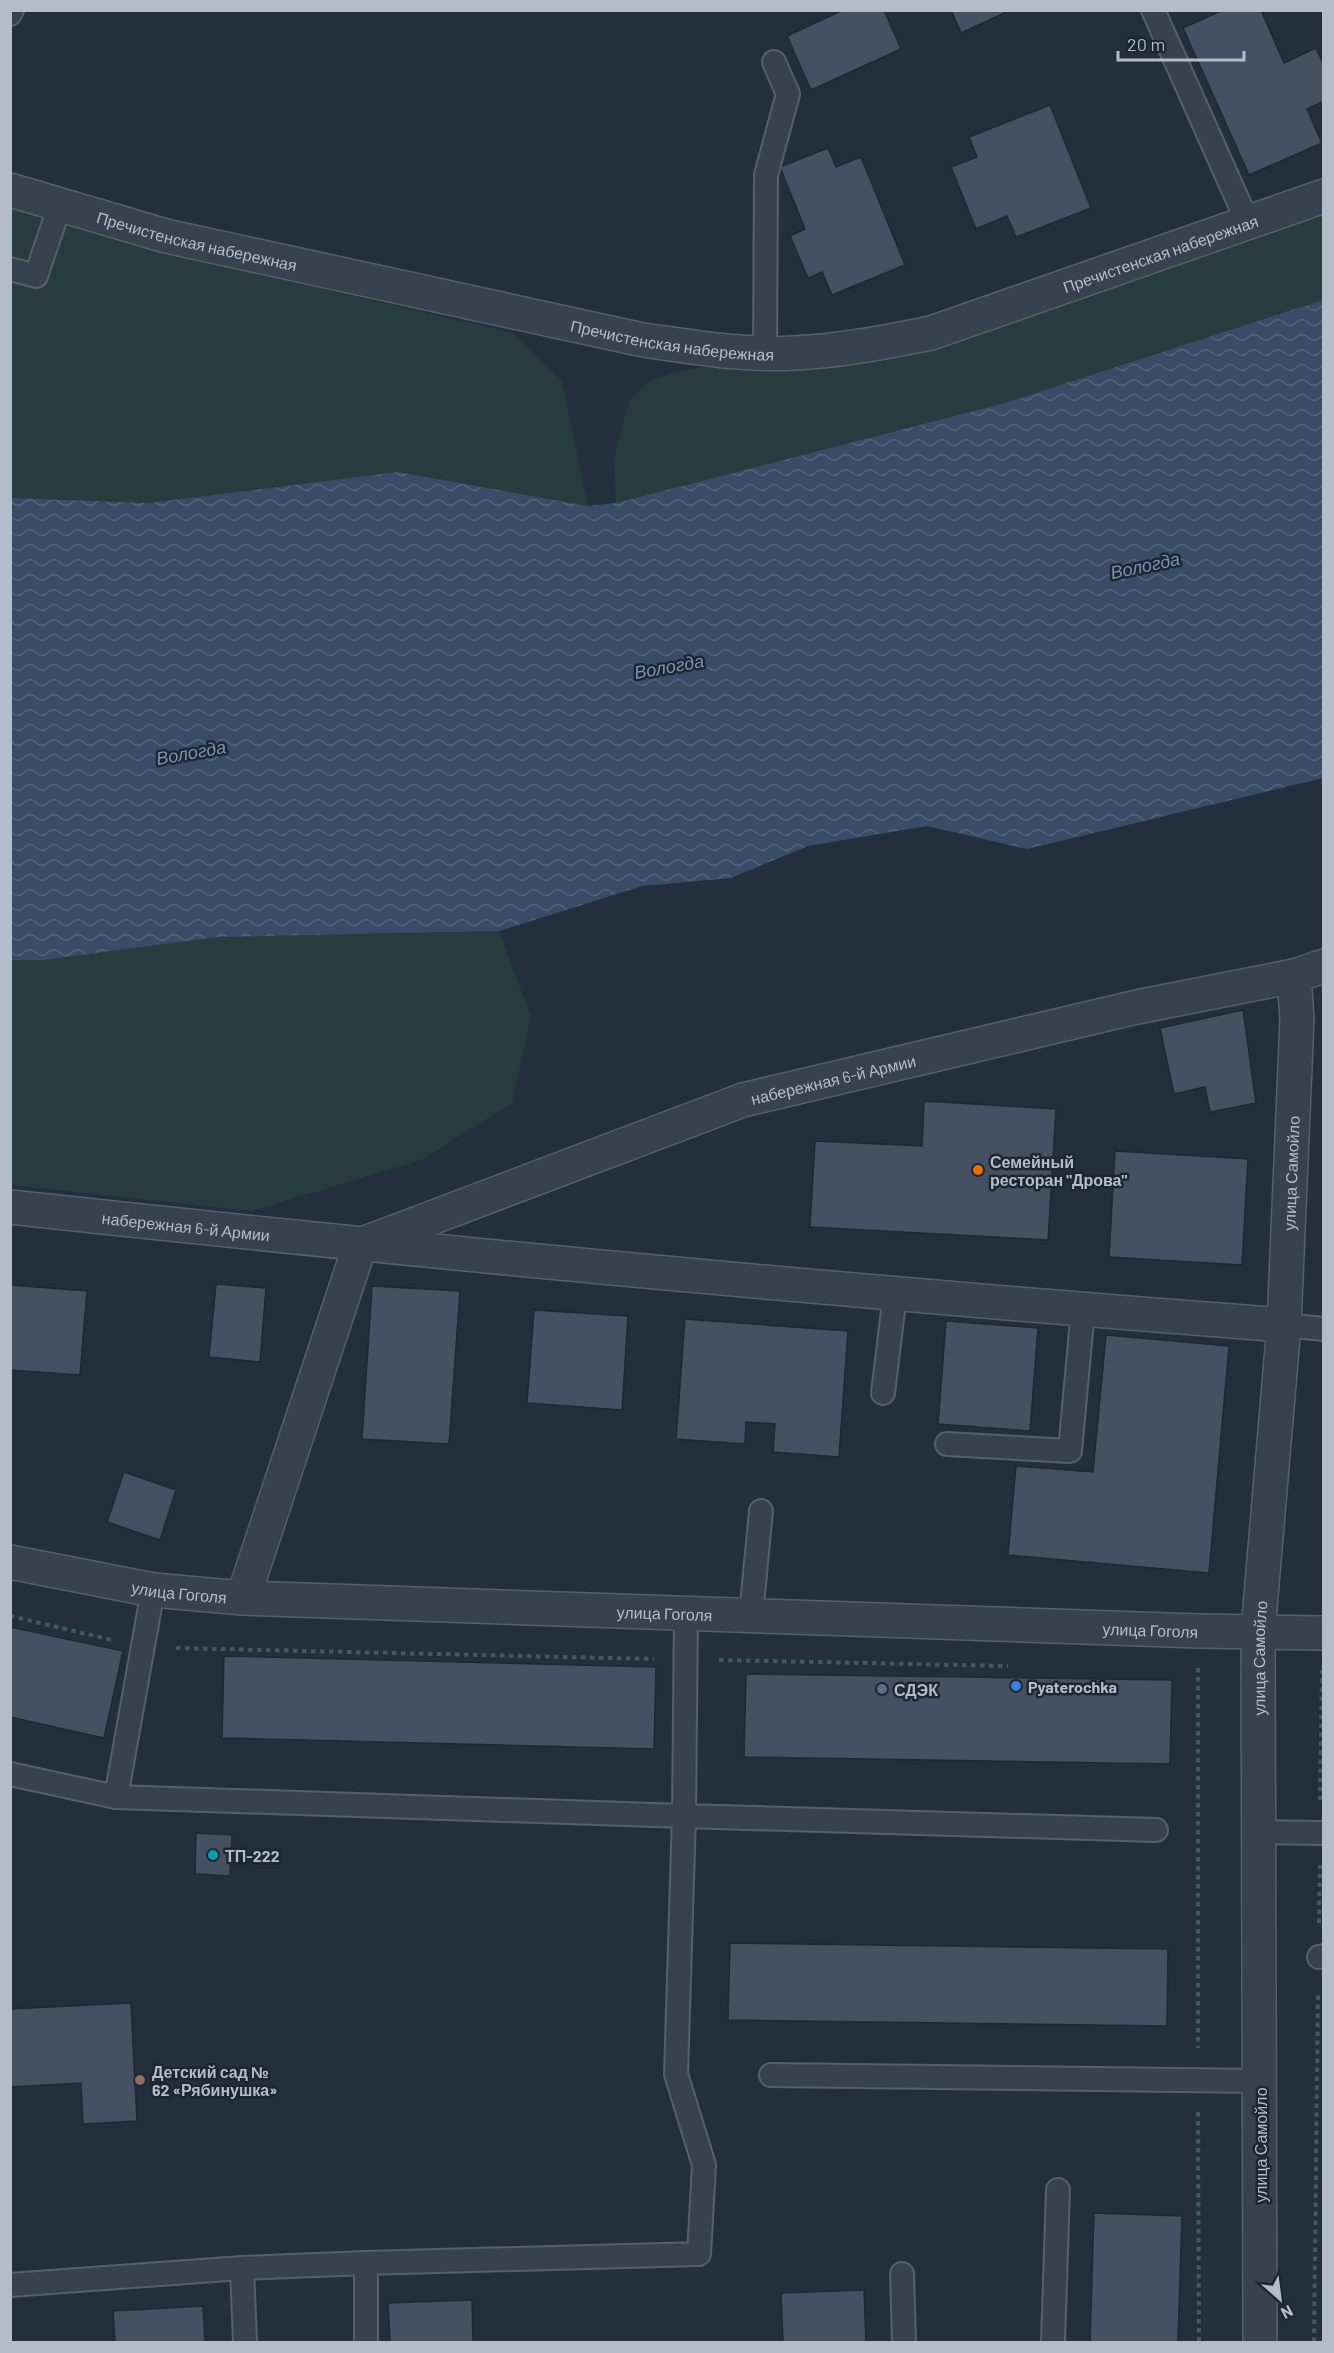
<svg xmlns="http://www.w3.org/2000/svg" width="1334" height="2353" font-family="Barlow,sans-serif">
	<defs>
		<pattern id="water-waves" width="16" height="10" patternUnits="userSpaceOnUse" patternTransform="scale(1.5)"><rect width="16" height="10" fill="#394c67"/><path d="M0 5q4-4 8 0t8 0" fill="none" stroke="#53647b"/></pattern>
	</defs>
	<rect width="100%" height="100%" fill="#242f3e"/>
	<g fill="#263c3f">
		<polygon points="10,195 163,252 513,333 562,381 588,506 398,473 149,503 11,498"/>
		<polygon points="1323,212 1323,300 1001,404 616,503 614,458 629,402 649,381 677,372 721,364 796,365"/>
		<polygon points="499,931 531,1016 512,1103 421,1160 252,1211 11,1185 10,960 44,960 218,937"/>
	</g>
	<polygon fill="url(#water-waves)" points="1323,300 1323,778 1027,849 927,826 808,846 731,878 642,886 499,931 218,937 44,960 11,960 11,498 149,503 398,472 588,506 616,503 1001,404"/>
	<g fill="#455162" stroke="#1f2835" stroke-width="1.5">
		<polygon points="843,10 884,10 901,49 811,90 787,36"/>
		<polygon points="951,10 1011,10 961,33"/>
		<polygon points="1223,10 1261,10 1284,63 1316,48 1324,65 1324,101 1307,109 1322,143 1249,175 1183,28"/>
		<polygon points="1050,105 1091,208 1016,237 1007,216 976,229 951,167 977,157 969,137"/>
		<polygon points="828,148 836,167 861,157 905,265 832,295 822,272 808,278 790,236 805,229 780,167"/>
		<polygon points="1243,1010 1256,1103 1210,1112 1205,1087 1174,1094 1160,1028"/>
		<polygon points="924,1101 1056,1109 1048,1240 810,1227 815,1141 922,1146"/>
		<polygon points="1115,1151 1248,1159 1242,1265 1109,1257"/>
		<polygon points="216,1284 266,1288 260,1362 209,1357"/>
		<polygon points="10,1285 87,1291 80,1375 10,1370"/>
		<polygon points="372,1286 460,1291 449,1444 362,1439"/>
		<polygon points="534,1310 628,1316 622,1410 527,1403"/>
		<polygon points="685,1319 848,1331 839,1457 773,1452 775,1424 746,1422 745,1444 676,1439"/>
		<polygon points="946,1321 1038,1328 1030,1431 938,1424"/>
		<polygon points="1106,1335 1229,1346 1209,1573 1008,1555 1016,1466 1093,1472"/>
		<polygon points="124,1472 176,1490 160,1540 107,1522"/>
		<polygon points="10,1627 123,1651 104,1738 10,1717"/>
		<polygon points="224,1656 656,1667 654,1749 222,1738"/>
		<polygon points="746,1674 1172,1680 1170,1764 744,1757"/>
		<polygon points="196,1833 232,1835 230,1876 195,1874"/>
		<polygon points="730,1943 1168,1949 1167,2026 728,2020"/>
		<polygon points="131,2003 137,2121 83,2124 81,2083 10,2087 10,2009"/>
		<polygon points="1094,2213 1182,2216 1178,2342 1090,2342"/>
		<polygon points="864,2290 866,2342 783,2342 781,2293"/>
		<polygon points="472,2300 473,2342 390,2342 388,2303"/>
		<polygon points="203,2306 205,2342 115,2342 113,2311"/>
	</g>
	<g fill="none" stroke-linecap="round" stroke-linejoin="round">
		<defs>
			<g id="lane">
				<polyline points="1153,10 1248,223"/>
				<polyline points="10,14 12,10"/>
				<polyline points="10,269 36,276 60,205"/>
				<polyline points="765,352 766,175 788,94 774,62"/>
				<polyline points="1284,1325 1324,1329"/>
				<polyline points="883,1393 895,1294"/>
				<polyline points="947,1444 1070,1451 1083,1309"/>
				<polyline points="686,1612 684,1816 1156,1830"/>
				<polyline points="751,1615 761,1511"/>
				<polyline points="10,1774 116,1797 684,1816 676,2074 704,2165 699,2254 366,2263 366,2342"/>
				<polyline points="116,1797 153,1590"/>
				<polyline points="1259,1832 1324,1833"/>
				<polyline points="1319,1957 1324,1956"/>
				<polyline points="771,2075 1259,2081"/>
				<polyline points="902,2274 904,2342"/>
				<polyline points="10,2285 242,2268"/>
				<polyline points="245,2342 242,2268 366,2263"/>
				<polyline points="1053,2342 1058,2190"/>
			</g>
			<g id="street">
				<path id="s1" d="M10 190 166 236 643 340C693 347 744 356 794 353 841 351 885 342 931 333L1324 196"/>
				<path id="s2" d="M10 1207C434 1253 859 1293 1284 1325"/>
				<path id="s3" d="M10 1562 153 1590 243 1598 1198 1631 1324 1633"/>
				<path id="s4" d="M243 1598 360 1245 743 1100 1137 1007 1294 976 1324 966"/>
				<path id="s5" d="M1260 2342 1258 1631 1284 1325 1297 1019 1294 976"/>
			</g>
		</defs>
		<use href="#lane" stroke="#565f6c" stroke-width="26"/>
		<use href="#street" stroke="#565f6c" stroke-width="36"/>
		<g stroke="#44595c" stroke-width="4" stroke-dasharray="4.5 4.5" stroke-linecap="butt">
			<polyline points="10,1616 112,1640"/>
			<polyline points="176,1648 654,1659"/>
			<polyline points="719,1660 1008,1666"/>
			<polyline points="1198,1668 1198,2048"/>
			<polyline points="1320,1800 1322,1670"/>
			<polyline points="1319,1923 1320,1865"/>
			<polyline points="1198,2112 1199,2342"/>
			<polyline points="1314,2342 1318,1991"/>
		</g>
		<use href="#lane" stroke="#38414e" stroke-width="22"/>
		<use href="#street" stroke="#38414e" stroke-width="33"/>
	</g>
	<circle fill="#e8710a" stroke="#1d2633" stroke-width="2" cx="978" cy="1170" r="6"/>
	<circle fill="#3f7fe0" stroke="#1d2633" stroke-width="2" cx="1016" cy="1686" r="6"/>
	<circle fill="#5c6f8a" stroke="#1d2633" stroke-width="2" cx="882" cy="1689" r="6"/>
	<circle fill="#0f9aa8" stroke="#1d2633" stroke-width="2" cx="213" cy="1855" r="6"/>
	<circle fill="#8d6e63" stroke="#1d2633" stroke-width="2" cx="140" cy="2080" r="6"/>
	<g text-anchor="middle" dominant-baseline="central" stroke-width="5" stroke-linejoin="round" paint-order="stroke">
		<g font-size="16" fill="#b4bcc9" stroke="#1d2633">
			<text stroke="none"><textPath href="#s1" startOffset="194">Пречистенская набережная</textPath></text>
			<text stroke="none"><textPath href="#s1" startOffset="1184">Пречистенская набережная</textPath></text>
			<text stroke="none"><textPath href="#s1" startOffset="680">Пречистенская набережная</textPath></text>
			<text stroke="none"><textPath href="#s4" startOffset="874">набережная 6-й Армии</textPath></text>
			<text stroke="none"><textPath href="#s5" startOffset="1170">улица Самойло</textPath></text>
			<text stroke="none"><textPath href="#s2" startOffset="177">набережная 6-й Армии</textPath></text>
			<text stroke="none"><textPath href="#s3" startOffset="172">улица Гоголя</textPath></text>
			<text stroke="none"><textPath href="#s3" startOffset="658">улица Гоголя</textPath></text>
			<text stroke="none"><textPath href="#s3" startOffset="1144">улица Гоголя</textPath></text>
			<text stroke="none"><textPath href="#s5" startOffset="684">улица Самойло</textPath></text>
			<text transform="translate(1260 2145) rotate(-90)">улица Самойло</text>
		</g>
		<g font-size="16" font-weight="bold" fill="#b4bcc9" stroke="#1d2633" text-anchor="start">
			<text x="990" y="1161">Семейный<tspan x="990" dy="18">ресторан "Дрова"</tspan></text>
			<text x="1028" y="1686">Pyaterochka</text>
			<text x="894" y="1689">СДЭК</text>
			<text x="225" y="1855">ТП-222</text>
			<text x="152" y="2071">Детский сад №<tspan x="152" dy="18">62 «Рябинушка»</tspan></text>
		</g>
		<g font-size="18" font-style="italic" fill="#7c92b1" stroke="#1d2633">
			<text transform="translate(1145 565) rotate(-12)">Вологда</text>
			<text transform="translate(669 666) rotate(-10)">Вологда</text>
			<text transform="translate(191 752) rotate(-10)">Вологда</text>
		</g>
	</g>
	<rect width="1334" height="2353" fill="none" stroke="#b4bcc9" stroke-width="24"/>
	<g transform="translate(1280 2299) rotate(152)" stroke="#1d2633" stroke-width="4.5" paint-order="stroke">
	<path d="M0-4.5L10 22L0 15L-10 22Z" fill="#b4bcc9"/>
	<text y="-9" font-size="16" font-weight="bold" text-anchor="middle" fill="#b4bcc9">N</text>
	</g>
	<path d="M1118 51v9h126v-9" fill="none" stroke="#b4bcc9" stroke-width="3"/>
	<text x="1127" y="51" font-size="18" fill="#b4bcc9" stroke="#1d2633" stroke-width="4.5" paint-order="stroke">20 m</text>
</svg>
